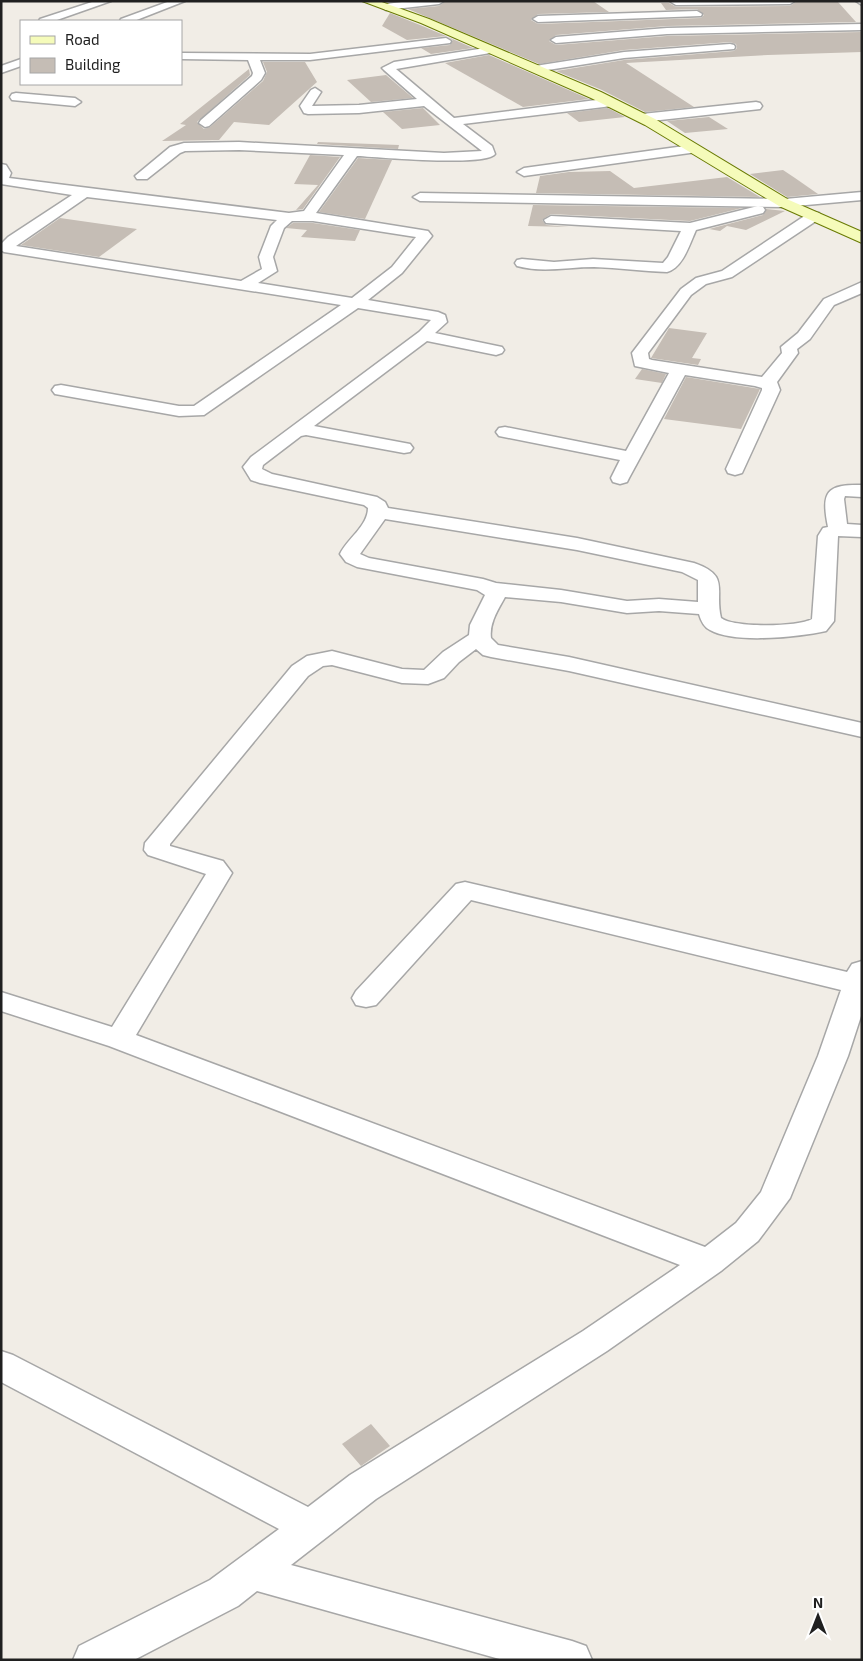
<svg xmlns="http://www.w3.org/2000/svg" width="863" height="1661" font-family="'Exo 2',sans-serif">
	<rect width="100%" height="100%" fill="#f1ede6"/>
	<g fill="#c5bdb5">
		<polygon points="446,1 593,1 609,12 538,14 531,20 538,24 701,18 704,15 697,9 666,10 661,3 669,3 676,7 790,6 796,2 838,2 856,22 667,26 556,35 549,41 556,45 667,36 862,32 862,52 768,55 626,63 694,107 645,112 602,90 556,71 624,60 734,51 737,48 736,44 730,42 624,50 539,64 408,9 439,6"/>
		<polygon points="390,13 420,25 446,36 407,40 382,26"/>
		<polygon points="448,37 473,48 431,54 421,48 450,45 453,40"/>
		<polygon points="489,55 589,99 523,107 445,63"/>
		<polygon points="263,62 305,62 317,82 269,125 234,122 219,140 162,141 186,125 180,124 249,69 250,75 197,122 204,129 210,127 263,81 267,72"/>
		<polygon points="386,75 413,98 371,102 347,80"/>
		<polygon points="423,108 440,125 402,129 383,112"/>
		<polygon points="608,108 625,117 579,122 567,113"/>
		<polygon points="709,117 728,129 685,133 667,121"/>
		<polygon points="318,142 399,145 398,149 317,144"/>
		<polygon points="310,155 340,157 303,209 296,210 318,185 294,184"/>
		<polygon points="358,158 392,160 365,219 319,212"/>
		<polygon points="783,170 795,178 818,194 787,197 750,174"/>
		<polygon points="610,171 634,188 727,177 760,197 536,193 540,176 569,172"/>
		<polygon points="533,205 742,208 690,221 551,214 542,220 546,225 569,227 528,226"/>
		<polygon points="766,209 785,211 746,230 727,226 720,231 709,229 763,215"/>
		<polygon points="60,218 137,229 99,257 21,245"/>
		<polygon points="293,223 313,223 360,230 355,241 301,237 307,230 286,228"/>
		<polygon points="669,328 707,333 692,358 701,359 698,365 651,358"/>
		<polygon points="642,369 666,374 662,383 635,379"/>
		<polygon points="686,377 760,389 741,429 664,419"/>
		<polygon points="371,1424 390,1446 361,1466 342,1444"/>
	</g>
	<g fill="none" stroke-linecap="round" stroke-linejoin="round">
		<defs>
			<g id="street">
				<polygon points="95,1 111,1 54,21 39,21 40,19"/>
				<polygon points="170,1 185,1 134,21 120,21 121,19"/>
				<polygon points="410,1 444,1 439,4 386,10 381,7 386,4"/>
				<polygon points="795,1 790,4 676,5 671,2"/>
				<polygon points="856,1 862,1 862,5"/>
				<polygon points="697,11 702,14 701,16 538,22 533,19 538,16"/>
				<polygon points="862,24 862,30 667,34 556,43 551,40 556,37 667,28"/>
				<polygon points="446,38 451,41 450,43 310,60 260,60 265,73 261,80 209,126 205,127 199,123 201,120 252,76 253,73 248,60 181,59 181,53 310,54"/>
				<polygon points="730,44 734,45 735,47 734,49 624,58 535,72 529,69 535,66 624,52"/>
				<path d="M492 47 498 50 496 52 396 69 454 118 612 98 618 102 612 106 463 124 492 146 495 154C485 167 378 157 357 156L316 213 428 231 432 236 402 273 368 300 438 312 445 315 447 322 435 333 502 347 504 350 502 353 496 355 427 341 314 426 410 444 413 448 410 452 404 453 306 435 301 436 263 465 262 469 272 474 377 497 385 502 388 508 577 538 694 563C731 576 714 589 721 618 734 628 798 627 812 619L818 536 823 528 828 527C821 492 826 484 862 485V497L845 496 844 499 847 524 862 525V537L838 536 834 621 826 631C799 637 734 644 710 630 704 627 701 621 699 614L659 611 627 613 561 602 505 597C498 610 489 623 491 638L498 645 569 657 862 723V737L569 671 491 657 483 655 476 649 459 662 444 678 428 684 402 683 332 665 323 666 308 676 170 844V846L223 861 232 873 136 1035 705 1247 736 1223 761 1192 818 1056 841 990 471 900 376 1005 366 1007 356 1005 352 998 356 991 456 884 465 882 847 972 852 964 862 961V1013L848 1056 790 1198 758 1241 721 1271 607 1351 376 1499 291 1565 572 1641 586 1646 592 1660H503L257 1591 238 1606 134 1660H73L79 1646 210 1580 279 1529 1 1382V1351L13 1355 308 1507 350 1475 583 1331 680 1265 109 1046 1 1011V992L112 1027 206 874 148 855 144 850 145 843 292 666 307 656 332 651 402 669 424 670 443 652 469 635 470 625 485 595 477 590 357 567 346 562 340 554C347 539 368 526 368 508L364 505 260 483 251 480 243 467 251 457 419 332 431 320 358 308 204 415 179 416 55 394 52 390 55 386 61 385 179 406H194L341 305 4 252 1 250V244L8 237 72 195 1 184V164L6 165 11 173 9 178 289 213 304 211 344 155 239 150 185 151 180 153 147 179H137L135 176 170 147 184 143 239 142 444 153 482 151 424 106 359 113 308 114 304 113 300 106 311 90 315 88 321 92 312 106 359 105 417 99 384 70 382 68 394 62ZM87 197 277 220 271 226 259 257 262 269 241 281 16 246ZM292 221H313L416 237 392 267 352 298 258 283 277 271 273 257 284 228ZM385 519 577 550 682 572 698 580V602L659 599 627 601 561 590 496 583 483 579 369 558 360 554Z"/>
				<polygon points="21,59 21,66 1,73 1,66"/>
				<polygon points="16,93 75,98 81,102 75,106 12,100 10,97 12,94"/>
				<polygon points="756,102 760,103 762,106 760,109 642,122 636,118 642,114"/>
				<polygon points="692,145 697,146 698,149 697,152 524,176 517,172 524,168"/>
				<polygon points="862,192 862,200 784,207 420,201 413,197 420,193 785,199"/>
				<path d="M758 206 763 207 765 210 763 213 696 230C690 243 683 268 667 272 643 271 618 268 594 267 568 267 543 273 517 266L515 263 517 260 522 259 554 262 593 259 663 263 668 257 681 231 546 223 544 220 551 216 690 223Z"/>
				<polygon points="814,212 819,213 821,216 819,219 732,277 706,284 691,295 648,353 649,359 652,360 762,377 782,353 781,347 798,333 824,299 862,282 862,293 834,305 810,339 797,349 798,353 777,382 780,390 742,473 735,475 728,473 726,469 762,390 762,388 755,386 685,375 629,478 627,482 620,484 613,482 611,478 620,460 499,436 496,432 499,428 505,427 626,451 669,373 635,366 632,353 681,289 696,278 722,271 809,213"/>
			</g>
			<polygon id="secondary" points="362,1 379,1 429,19 601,92 655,119 789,200 862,232 862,243 779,206 645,125 591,98 421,23"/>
		</defs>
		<use href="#street" stroke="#a7a7a7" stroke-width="3"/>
		<use href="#secondary" stroke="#697a03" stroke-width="2"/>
		<use href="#street" fill="#fff" fill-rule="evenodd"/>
		<use href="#secondary" fill="#f5fbba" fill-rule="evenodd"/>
	</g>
	<rect width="863" height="1661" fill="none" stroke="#202020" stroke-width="5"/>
	<rect x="20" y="20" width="162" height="65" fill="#ffffff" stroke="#a6a6a6"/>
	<rect x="30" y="36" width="25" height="8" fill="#f5fbba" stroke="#a6a6a6"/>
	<text x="65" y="45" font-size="15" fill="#202020">Road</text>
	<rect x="30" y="58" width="25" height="15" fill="#c5bdb5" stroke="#a6a6a6"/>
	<text x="65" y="70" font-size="15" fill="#202020">Building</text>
	<g transform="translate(818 1616)" stroke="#ffffff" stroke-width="4" paint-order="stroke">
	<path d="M0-4L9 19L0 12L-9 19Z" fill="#202020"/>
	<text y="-8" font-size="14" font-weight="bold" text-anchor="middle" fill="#202020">N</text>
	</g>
</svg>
